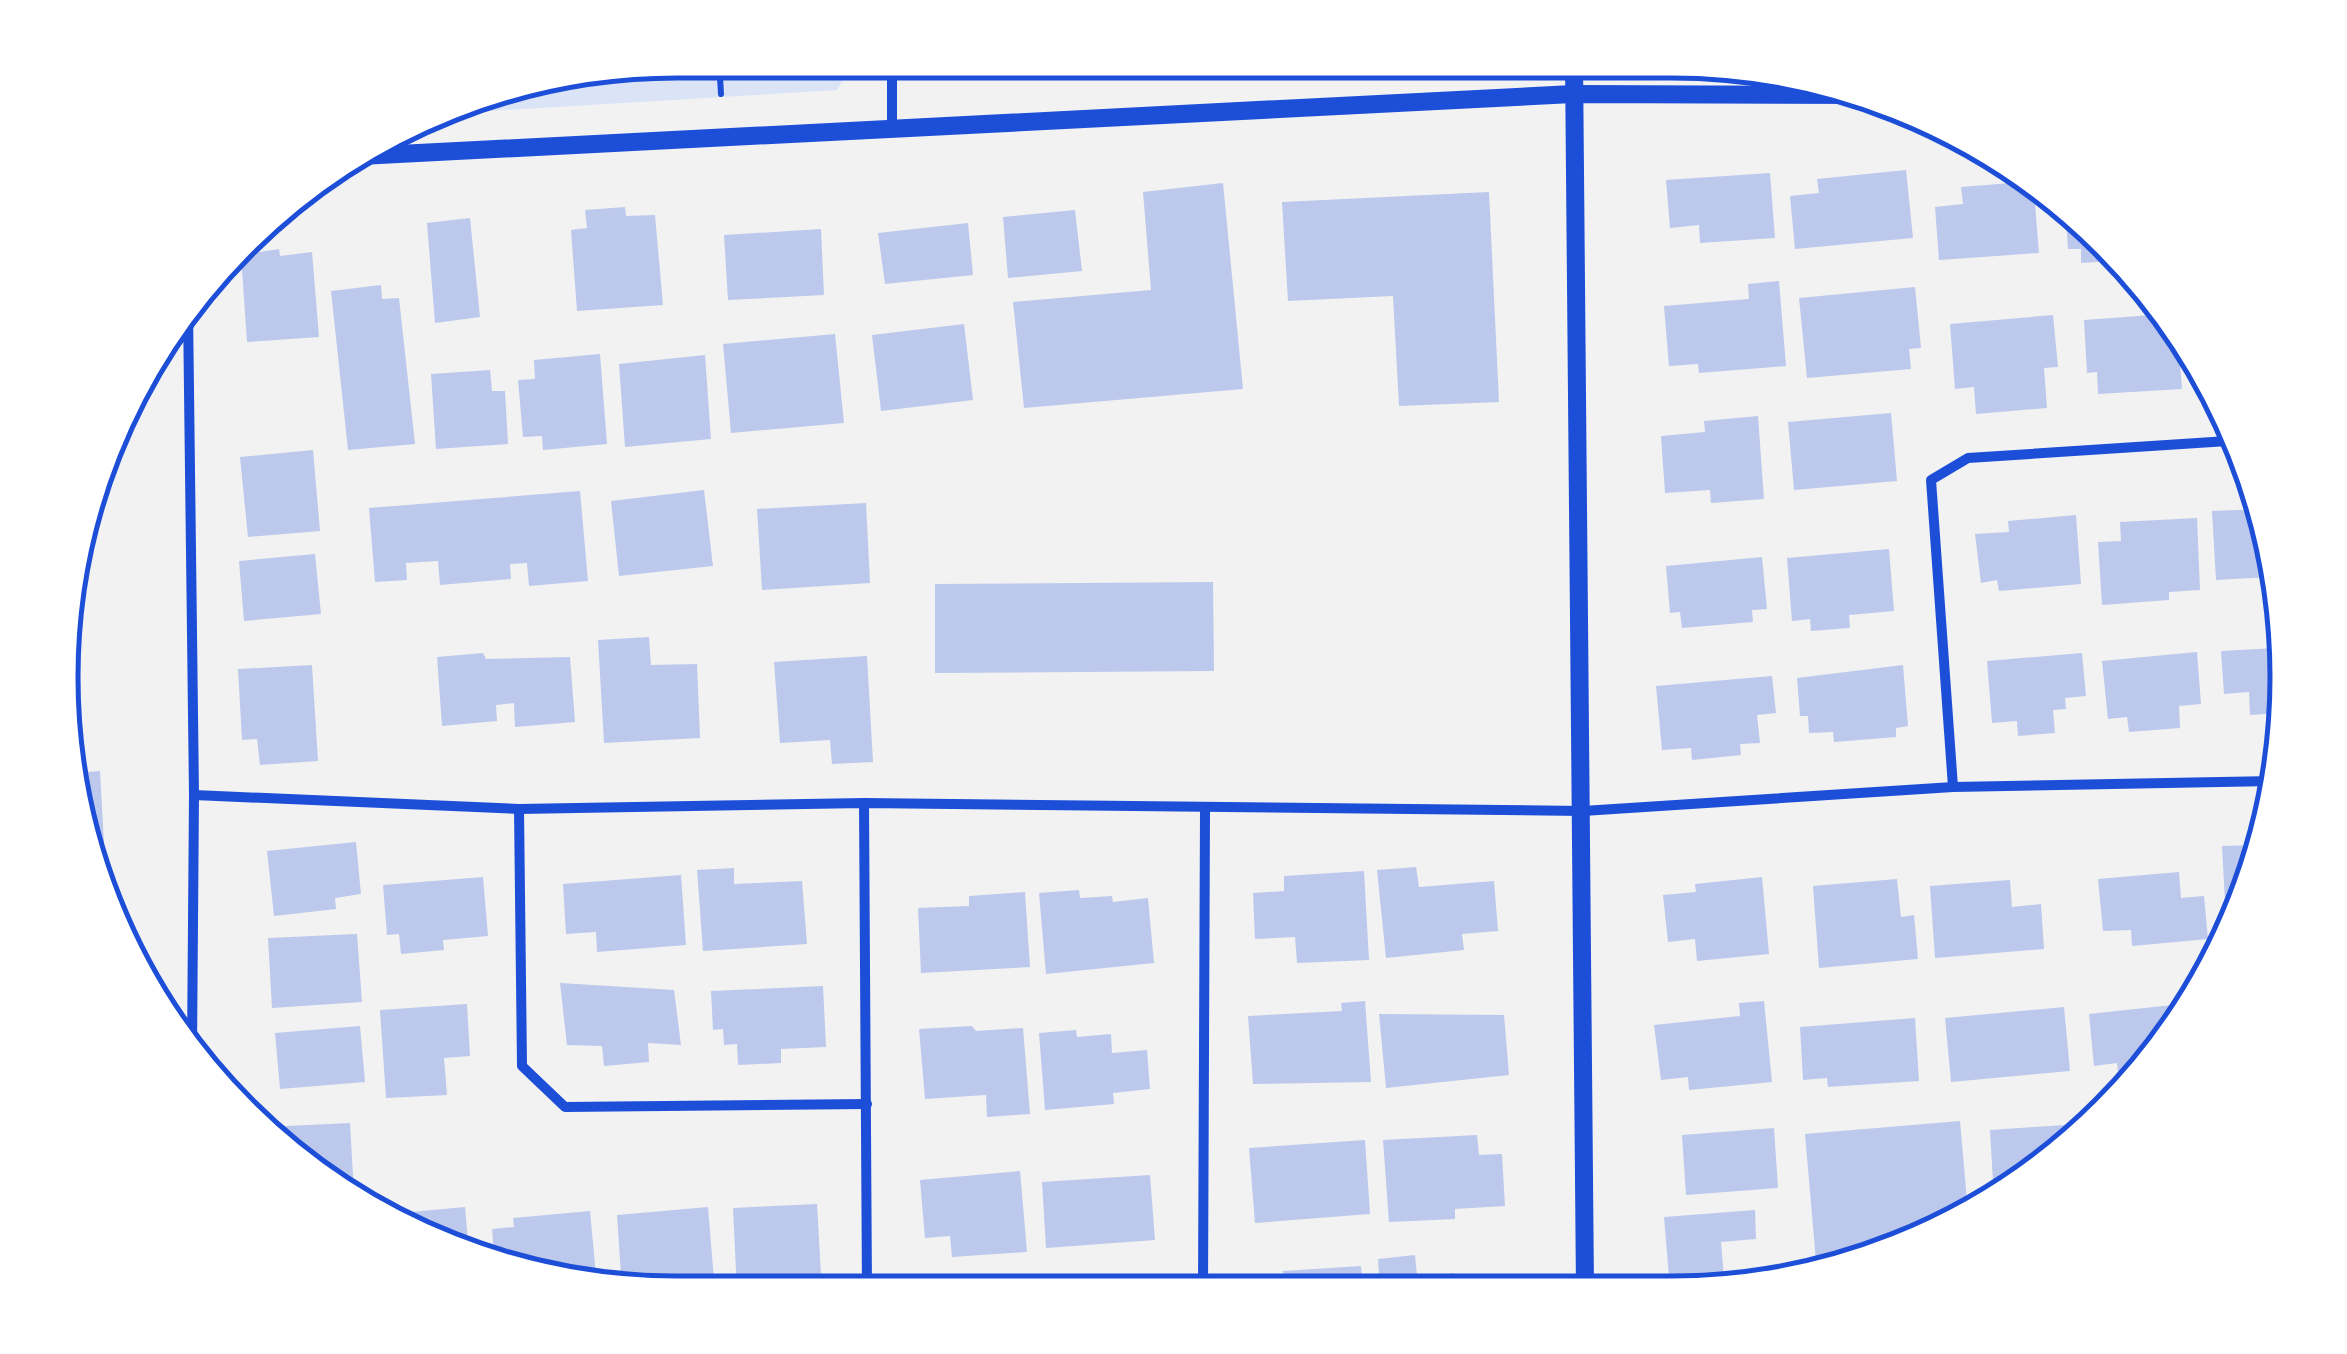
<svg xmlns="http://www.w3.org/2000/svg" width="2347" height="1354" font-family="Overpass,sans-serif">
	<rect width="100%" height="100%" fill="#f2f2f2"/>
	<polygon fill="#dbe4f7" points="677,60 855,60 837,90 440,114 479,93"/>
	<g fill="#bdc9ec">
		<polygon points="1906,170 1913,238 1795,249 1790,196 1819,193 1817,179"/>
		<polygon points="1770,173 1775,238 1700,243 1699,225 1670,228 1666,180"/>
		<polygon points="2024,182 2034,192 2039,253 1939,260 1935,207 1963,204 1961,187"/>
		<polygon points="1223,183 1243,389 1024,408 1013,302 1151,290 1143,192"/>
		<polygon points="1489,192 1499,402 1399,406 1393,296 1288,301 1282,202"/>
		<polygon points="625,207 626,216 655,215 663,305 577,311 571,230 587,228 585,210"/>
		<polygon points="1075,210 1082,271 1008,278 1003,217"/>
		<polygon points="470,218 480,317 435,323 427,223"/>
		<polygon points="2066,219 2100,249 2113,261 2081,263 2081,249 2068,249"/>
		<polygon points="968,223 973,275 885,284 878,233"/>
		<polygon points="821,229 824,295 728,300 724,235"/>
		<polygon points="279,249 280,256 312,252 319,337 247,342 241,255"/>
		<polygon points="1779,281 1786,366 1699,373 1698,364 1669,366 1664,306 1749,299 1748,284"/>
		<polygon points="381,285 382,299 399,298 415,444 348,450 331,291"/>
		<polygon points="1915,287 1921,348 1909,349 1911,369 1807,378 1799,298"/>
		<polygon points="2166,314 2178,339 2182,389 2098,394 2097,372 2087,373 2084,320"/>
		<polygon points="2053,315 2058,367 2044,368 2047,408 1976,414 1974,387 1955,389 1950,324"/>
		<polygon points="964,324 973,400 881,411 872,335"/>
		<polygon points="835,334 844,423 731,433 723,344"/>
		<polygon points="600,354 607,444 543,450 542,436 523,437 518,380 535,379 534,360"/>
		<polygon points="705,355 711,439 625,447 619,364"/>
		<polygon points="490,370 492,391 505,391 508,444 436,449 431,374"/>
		<polygon points="1891,413 1897,481 1794,490 1788,422"/>
		<polygon points="1758,416 1764,499 1711,503 1710,490 1665,493 1661,436 1705,432 1704,421"/>
		<polygon points="313,450 320,531 248,537 240,457"/>
		<polygon points="704,490 713,566 619,576 611,501"/>
		<polygon points="580,491 588,581 529,586 527,563 510,564 511,579 440,585 438,561 406,563 407,580 375,582 369,508"/>
		<polygon points="866,503 870,583 762,590 757,509"/>
		<polygon points="2262,509 2270,577 2216,580 2212,511"/>
		<polygon points="2076,515 2081,584 1999,591 1997,580 1981,583 1975,534 2009,532 2008,521"/>
		<polygon points="2197,518 2200,590 2169,592 2169,600 2102,605 2098,542 2121,541 2120,522"/>
		<polygon points="1889,549 1894,611 1849,615 1850,628 1811,631 1810,619 1792,621 1787,558"/>
		<polygon points="315,554 321,614 244,621 239,561"/>
		<polygon points="1762,557 1767,609 1752,610 1753,622 1682,628 1680,612 1670,613 1666,566"/>
		<polygon points="1213,582 1214,671 935,673 935,584"/>
		<polygon points="649,637 651,665 697,664 700,738 604,743 598,640"/>
		<polygon points="2275,648 2279,713 2250,715 2249,692 2224,694 2221,651"/>
		<polygon points="2197,652 2201,704 2179,706 2180,728 2129,732 2127,717 2108,719 2102,661"/>
		<polygon points="483,653 486,659 570,657 575,722 515,727 514,703 496,705 497,721 442,726 437,657"/>
		<polygon points="2082,653 2086,696 2065,698 2066,709 2053,710 2055,733 2018,736 2017,721 1992,723 1987,661"/>
		<polygon points="867,656 873,762 832,764 830,740 780,743 774,662"/>
		<polygon points="67,659 71,659 73,693 64,694"/>
		<polygon points="312,665 318,761 260,765 257,739 242,740 238,669"/>
		<polygon points="1903,665 1908,726 1896,728 1896,737 1834,742 1833,732 1809,733 1808,716 1800,716 1797,678"/>
		<polygon points="1772,676 1776,713 1757,715 1760,743 1740,744 1741,755 1692,760 1691,748 1662,750 1656,686"/>
		<polygon points="100,771 104,843 91,844 74,773"/>
		<polygon points="356,842 361,894 335,898 336,909 274,916 267,851"/>
		<polygon points="2252,845 2226,922 2222,846"/>
		<polygon points="1416,867 1419,887 1494,881 1498,931 1462,934 1464,950 1386,958 1377,870"/>
		<polygon points="734,868 734,884 802,881 807,944 703,951 697,870"/>
		<polygon points="1364,871 1369,960 1297,963 1295,937 1255,939 1253,893 1284,891 1284,876"/>
		<polygon points="2179,872 2181,898 2204,896 2208,939 2132,946 2131,930 2103,931 2098,879"/>
		<polygon points="681,875 686,945 597,952 596,932 566,934 563,884"/>
		<polygon points="483,877 488,936 443,940 444,950 401,954 399,934 387,935 383,885"/>
		<polygon points="1762,877 1769,954 1697,961 1695,939 1668,942 1663,895 1696,892 1695,884"/>
		<polygon points="1897,879 1901,917 1914,915 1918,959 1819,968 1813,886"/>
		<polygon points="2010,880 2012,907 2041,904 2044,949 1935,958 1930,886"/>
		<polygon points="1079,890 1080,898 1112,896 1113,902 1148,898 1154,963 1046,974 1039,893"/>
		<polygon points="1025,892 1030,967 921,973 918,908 969,906 969,896"/>
		<polygon points="131,919 133,956 111,920"/>
		<polygon points="357,934 362,1002 272,1008 268,938"/>
		<polygon points="560,983 674,990 681,1045 648,1043 649,1062 604,1066 602,1046 567,1045"/>
		<polygon points="823,986 826,1047 781,1049 781,1063 738,1065 737,1044 724,1045 723,1029 713,1030 711,991"/>
		<polygon points="1365,1001 1371,1082 1253,1084 1248,1016 1342,1011 1341,1003"/>
		<polygon points="1764,1001 1772,1082 1689,1090 1688,1077 1661,1080 1654,1025 1740,1016 1739,1003"/>
		<polygon points="2191,1003 2139,1071 2118,1073 2117,1063 2094,1066 2089,1014"/>
		<polygon points="467,1004 470,1056 444,1058 447,1095 386,1098 380,1010"/>
		<polygon points="2064,1007 2070,1071 1951,1082 1945,1018"/>
		<polygon points="1379,1014 1504,1015 1509,1075 1386,1088"/>
		<polygon points="1915,1018 1919,1081 1828,1087 1827,1078 1803,1080 1800,1027"/>
		<polygon points="360,1026 365,1082 280,1089 275,1033"/>
		<polygon points="972,1026 976,1031 1023,1028 1030,1114 987,1117 986,1095 925,1099 919,1029"/>
		<polygon points="1076,1030 1077,1037 1111,1034 1112,1053 1147,1050 1150,1089 1113,1093 1114,1104 1045,1110 1039,1033"/>
		<polygon points="1960,1121 1968,1212 1869,1261 1817,1273 1805,1134"/>
		<polygon points="350,1123 354,1193 346,1193 266,1127"/>
		<polygon points="2078,1124 2079,1136 2012,1190 1994,1199 1990,1130"/>
		<polygon points="1774,1128 1778,1188 1686,1195 1682,1135"/>
		<polygon points="1477,1135 1479,1155 1502,1154 1505,1206 1455,1209 1455,1219 1389,1222 1383,1140"/>
		<polygon points="1365,1140 1370,1214 1255,1223 1249,1148"/>
		<polygon points="1020,1171 1027,1252 952,1257 950,1236 925,1238 920,1180"/>
		<polygon points="1150,1175 1155,1240 1046,1248 1042,1182"/>
		<polygon points="817,1204 822,1292 737,1292 733,1208"/>
		<polygon points="465,1207 469,1253 378,1215"/>
		<polygon points="708,1207 715,1292 622,1290 617,1215"/>
		<polygon points="1755,1210 1756,1239 1721,1242 1725,1289 1670,1289 1664,1217"/>
		<polygon points="590,1211 597,1286 517,1273 495,1264 492,1229 514,1227 513,1218"/>
		<polygon points="1415,1255 1417,1276 1454,1273 1455,1282 1500,1279 1501,1290 1380,1290 1378,1259"/>
		<polygon points="1361,1266 1363,1290 1251,1291 1251,1285 1284,1282 1283,1271"/>
	</g>
	<g fill="none" stroke-linecap="round" stroke-linejoin="round">
		<polyline stroke="#1d4ed8" stroke-width="6" points="719,60 721,94"/>
		<g stroke="#1d4ed8" stroke-width="10">
			<polyline points="892,127 892,60"/>
			<polyline points="188,309 194,795 192,1050"/>
			<polyline points="1953,787 1931,480 1968,458 2228,441"/>
			<polyline points="194,795 519,809 864,803 1583,811 1953,787 2274,781"/>
			<polyline points="864,803 867,1292"/>
			<polyline points="519,809 522,1066 565,1107 867,1104"/>
			<polyline points="1203,1291 1205,810"/>
		</g>
		<g stroke="#1d4ed8" stroke-width="18">
			<polyline points="1574,61 1585,1289"/>
			<polyline points="360,156 1573,94 1873,95"/>
		</g>
	</g>
	<path d="M0 0H2347V1354H0ZM677 78H1671A599 599 0 0 1 2270 677V677A599 599 0 0 1 1671 1276H677A599 599 0 0 1 78 677V677A599 599 0 0 1 677 78Z" fill="#fff" fill-rule="evenodd"/>
	<path fill="none" stroke="#1d4ed8" stroke-width="5" d="M677 78H1671A599 599 0 0 1 2270 677V677A599 599 0 0 1 1671 1276H677A599 599 0 0 1 78 677V677A599 599 0 0 1 677 78Z"/>
</svg>
